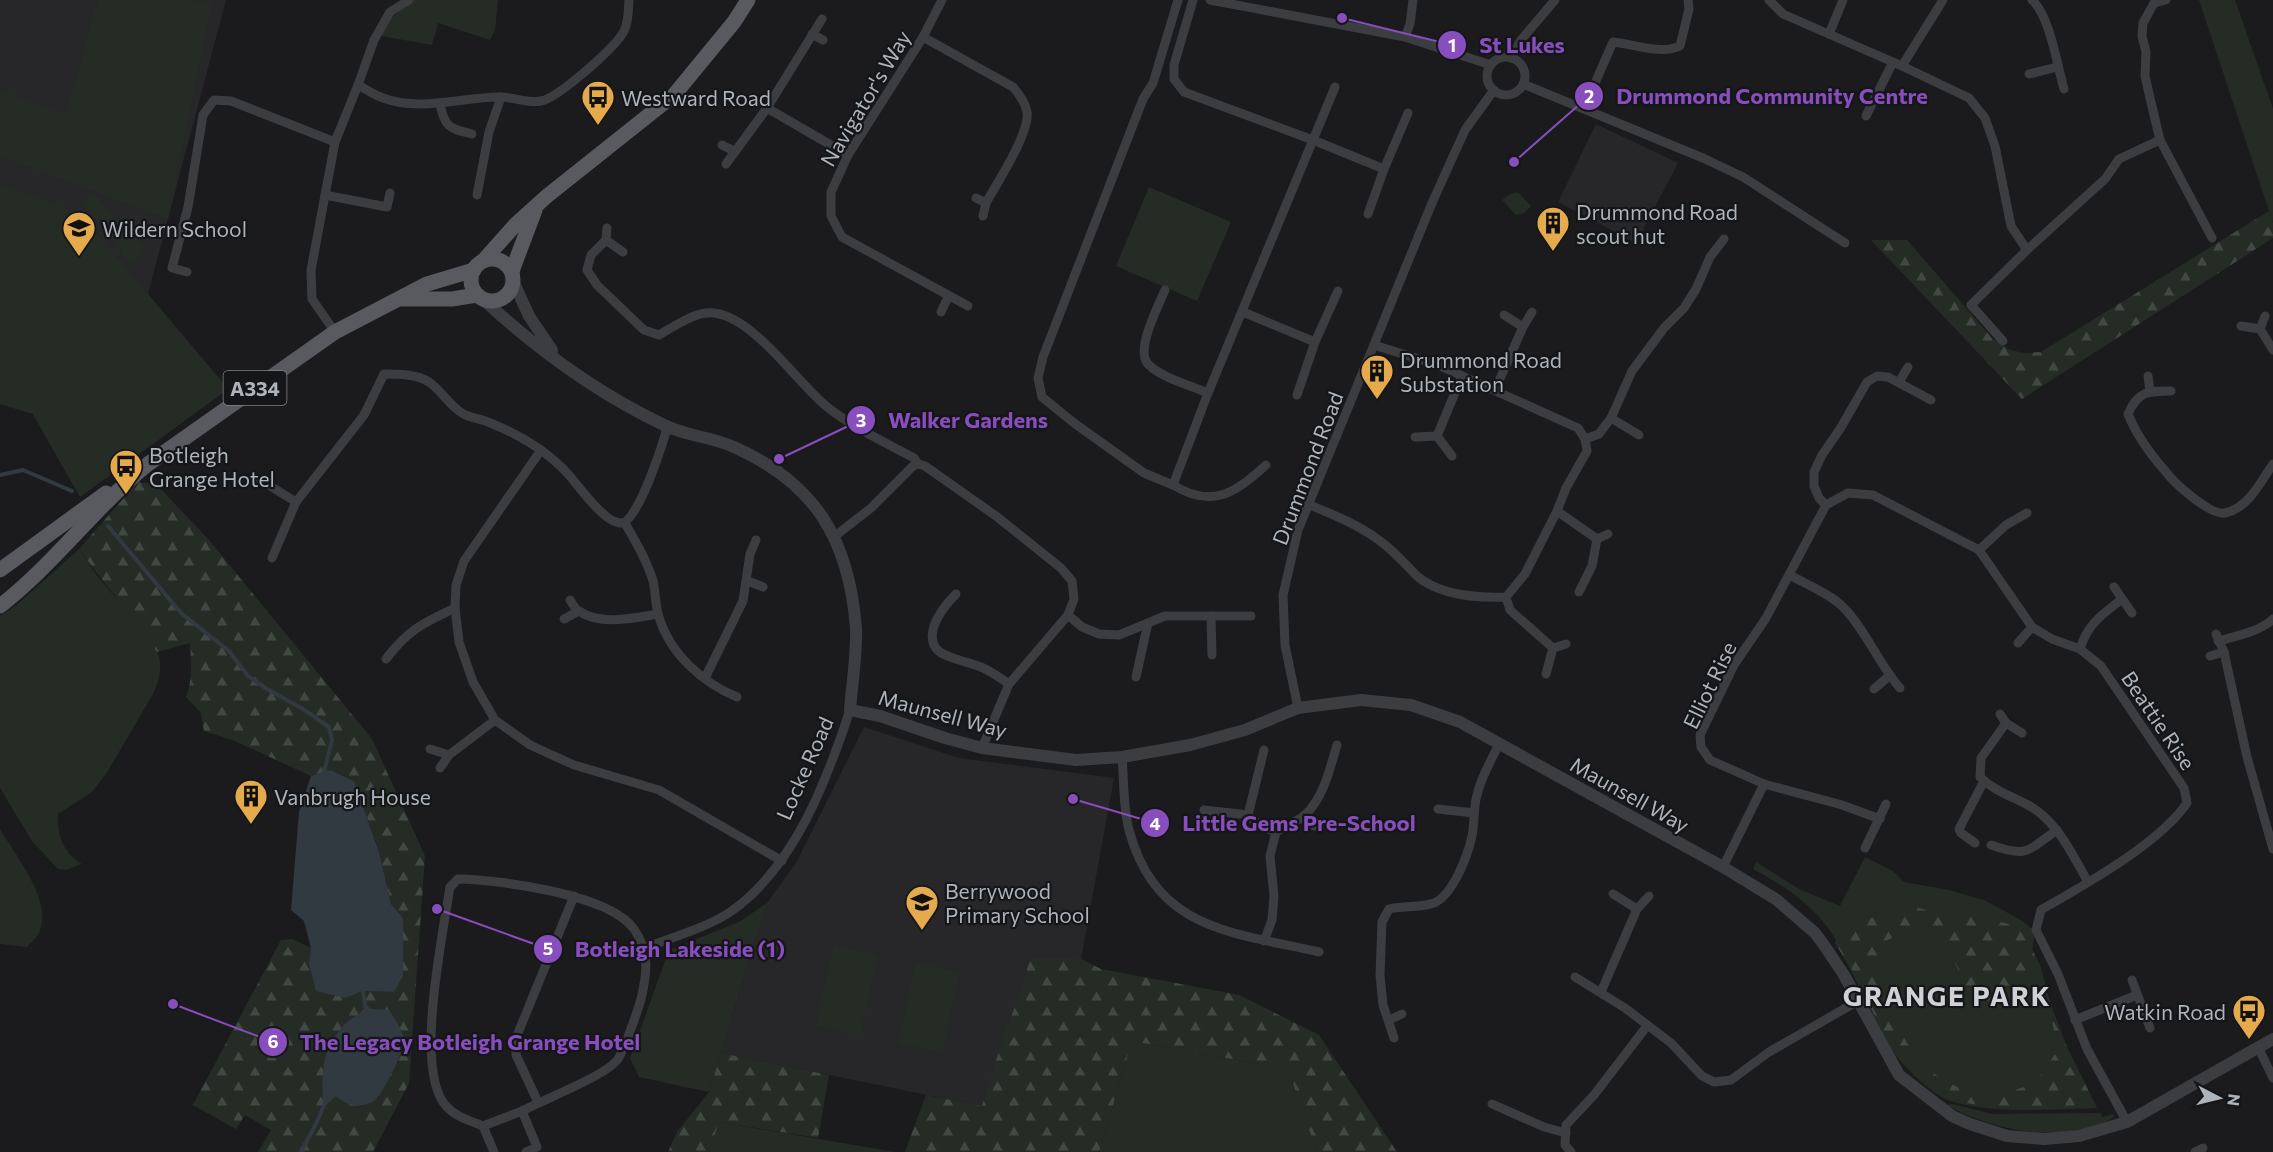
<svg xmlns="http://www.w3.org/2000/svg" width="2273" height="1152" font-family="Commissioner,sans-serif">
	<defs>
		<pattern id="forest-firs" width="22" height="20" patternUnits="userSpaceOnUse" patternTransform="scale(1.5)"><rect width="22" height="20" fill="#252c25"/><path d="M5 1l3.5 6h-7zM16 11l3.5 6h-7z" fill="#424843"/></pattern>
	</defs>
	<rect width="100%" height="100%" fill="#1b1b1d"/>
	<g fill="#272729">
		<polygon points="0,0 226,0 148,294 228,389 80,497 33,414 0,404"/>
		<polygon points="1596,124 1678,163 1636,243 1558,202"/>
		<polygon points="864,727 959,758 1114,778 1081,959 1045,1119 721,1053 767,903 796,863"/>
	</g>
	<g fill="#252c25">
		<polygon points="98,0 192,0 211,4 168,219 0,156 0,90 66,115"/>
		<polygon points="414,0 498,0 495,30 490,40 438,23 432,45 381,36 391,18"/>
		<polygon points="2199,0 2235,0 2273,109 2273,223"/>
		<polygon points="0,184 80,214 228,389 80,497 33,414 0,404"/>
		<polygon points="1149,187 1231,222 1197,301 1116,266"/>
		<polygon points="1518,192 1531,206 1524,213 1516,215 1502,200 1510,194"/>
		<polygon points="93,193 134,240 136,238 146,250 130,264 120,252 123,249 82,202"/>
		<path d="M79 549C87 560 94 573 103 583 118 601 151 634 158 654 163 668 159 681 153 694L106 774 92 792 58 814C57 835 63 853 82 864L66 870 58 869 32 841 0 788V616L18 604Z"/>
		<path d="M0 829C15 855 54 902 39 933 37 938 30 943 27 947L0 944Z"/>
		<path d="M1865 857 1893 871 1904 882 1949 890 1984 900 2021 920 2035 931 2032 949 2041 967 2050 1003 2074 1064 2097 1108C2052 1109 1995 1115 1951 1101 1930 1095 1896 1059 1885 1040 1867 1007 1856 975 1835 943L1836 940C1817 908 1786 886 1753 869L1756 862 1799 889 1840 906Z"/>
		<polygon points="767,903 709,1092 639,1077 630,1058 669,950 739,922"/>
		<polygon points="834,945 878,955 860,1035 816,1025"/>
		<polygon points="916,963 960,972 942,1053 898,1043"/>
		<polygon points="1132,1041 1288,1069 1317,1152 1099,1152"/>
		<path d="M1952 1104 1993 1114 2100 1113 2103 1117 2113 1114 2114 1116C2109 1122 2101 1123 2094 1126 2044 1141 1991 1129 1946 1105Z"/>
		<polygon points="719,1122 895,1152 709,1152"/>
	</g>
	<g fill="url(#forest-firs)">
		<polygon points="2269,211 2273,223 2273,238 2022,399 1871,240 1907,240 1992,338 2010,350 2024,353 2041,352"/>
		<path d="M138 482 156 484 209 540 372 739 425 856 409 1083 373 1152H258L271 1130 245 1115 236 1129 193 1105 281 940 292 939 311 948 309 964 345 998 363 991 393 992 403 918 391 904 379 851 354 781 330 770 311 776 235 741 204 731 201 713 186 697C193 679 191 662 190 643L157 652C133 616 104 584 79 549Z"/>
		<path d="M1912 906 1937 913 1990 915 2001 922 2035 931 2032 949 2037 959 2030 969 1978 1011 1944 940 1915 928 1885 941 1883 993 1899 1029 1915 1057 1906 1065 1886 1040 1858 980 1835 943C1844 921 1891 912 1912 906Z"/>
		<polygon points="1030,958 1081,959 1101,969 1239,995 1319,1035 1397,1152 1317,1152 1288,1069 1132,1041 1099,1152 905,1152 926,1095 982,1106 1005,1032 1022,989"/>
		<polygon points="2038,961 2050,1003 2065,1043 2097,1108 2009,1109 1951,1101 1938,1094 1909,1068 1917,1060 1928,1070 1962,1090 1997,1095 2035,1084 2059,1048 2036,964"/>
		<polygon points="721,1053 829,1075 818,1138 719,1122 709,1152 668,1152 677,1132 709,1092"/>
	</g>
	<g fill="#313a40">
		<polygon points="330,770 354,781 379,852 391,904 403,918 403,976 394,992 363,991 345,998 316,991 309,964 311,948 304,921 291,910 299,812 311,776"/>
		<path d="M366 1005 372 1009 389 1010C395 1020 402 1028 404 1040 405 1050 383 1093 375 1100 363 1109 346 1106 336 1096L323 1108C322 1074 320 1055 342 1027 349 1018 361 1016 366 1005Z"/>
	</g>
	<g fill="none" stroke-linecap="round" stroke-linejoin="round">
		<g stroke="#313a40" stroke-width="4">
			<polyline points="0,475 23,470 72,491"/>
			<polyline points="108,526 181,613 229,651 248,676 267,689 303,709 329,727 332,740 324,772"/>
			<polyline points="363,991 366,1011"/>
			<polyline points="301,1152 317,1122 325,1103"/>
		</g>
		<g stroke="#3c3d41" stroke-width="9">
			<polyline points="942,0 923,37 848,155 831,192 831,216 842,237 968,306"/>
			<polyline points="1178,0 1153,83 1143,99 1043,357 1038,378 1042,397 1074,423 1144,473 1173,485 1208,393 1313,140 1184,92 1174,79 1174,65 1193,0"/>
			<polyline points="1210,0 1405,37 1491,65"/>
			<polyline points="1769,0 1783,14 1902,66 1969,98 1985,118 1995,146 2011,226 2027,250 2105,179 2119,159 2160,140"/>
			<path d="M2032 0C2050 16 2057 65 2064 89"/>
			<polyline points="2166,0 2154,3 2143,23 2142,36 2146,52 2145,76 2150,98 2160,140 2212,238"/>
			<polyline points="812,34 823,40"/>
			<polyline points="1829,34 1843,0"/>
			<path d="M923 37 1013 87C1020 95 1025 102 1027 112 1030 133 997 183 986 203L976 198"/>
			<polyline points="1405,37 1410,24 1413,0"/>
			<circle cx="1506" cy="76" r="19"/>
			<polyline points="1511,58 1521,40 1555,0"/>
			<polyline points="1902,66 1943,0"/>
			<polyline points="2029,74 2057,67"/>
			<path d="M1595 83 1613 42C1635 44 1660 55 1680 46L1689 9 1688 0"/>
			<polyline points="1523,84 1703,158 1743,177 1845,243"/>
			<path d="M358 85C366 89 374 95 383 98 421 112 461 97 500 97 514 97 528 104 541 101 558 98 616 47 624 31 629 21 628 11 629 0"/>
			<polyline points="1335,87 1313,140 1384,169"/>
			<path d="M440 104C445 128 449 128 472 134"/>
			<polyline points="767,108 848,155"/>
			<polyline points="1866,116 1893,62"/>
			<polyline points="722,145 734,151"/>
			<polyline points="726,164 767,108 822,19"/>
			<polyline points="325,195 387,207 390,193"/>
			<polyline points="477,195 489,132 501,97"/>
			<polyline points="1368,214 1384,169 1408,113"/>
			<polyline points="983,216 986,203"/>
			<polyline points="606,240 607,228"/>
			<path d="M623 252 606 240 591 255 587 270 597 285 644 330 659 335C675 326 695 311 714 313 753 317 796 381 826 406 852 427 884 442 914 458L918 464"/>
			<polyline points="187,272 172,268 188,207 203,115 214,100 231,101 335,142"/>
			<path d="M1165 290C1158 307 1134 352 1149 365 1162 378 1192 386 1208 393"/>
			<polyline points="941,312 948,297"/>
			<polyline points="1243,312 1315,342"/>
			<polyline points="1504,315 1523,327"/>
			<polyline points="2265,316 2260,329 2273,350"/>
			<polyline points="2241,326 2260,329"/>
			<polyline points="335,332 312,299 311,270 335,142 358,85 374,40 390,12 409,0"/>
			<polyline points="2003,341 1971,305 2027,250"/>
			<polyline points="2148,376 2150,391"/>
			<polyline points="1899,382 1908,367"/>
			<polyline points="1495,390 1523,327 1532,312"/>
			<path d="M2171 391C2148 391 2138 391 2128 414 2136 434 2151 455 2166 472 2175 484 2211 516 2225 513 2249 508 2261 481 2273 464"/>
			<polyline points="1297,395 1315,342 1338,291"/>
			<polyline points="1611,418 1639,435"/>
			<polyline points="1415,437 1437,436"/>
			<polyline points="1585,439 1599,434 1611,418 1632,371 1664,328 1684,308 1696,289 1710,257 1724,239"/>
			<polyline points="541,450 464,561 456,585 455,608 459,642 473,682 495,720 530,745 574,765 659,790 782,861"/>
			<polyline points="1452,456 1437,436 1462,376"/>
			<polyline points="259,479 296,502"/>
			<path d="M1173 485C1212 509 1236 493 1266 465"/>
			<path d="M1310 505C1334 515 1359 525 1380 541 1394 551 1405 564 1417 576 1439 595 1477 598 1506 597L1525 574 1557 511 1566 488 1587 451 1585 439 1578 428 1438 365 1374 345"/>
			<polyline points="1826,505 1819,498 1814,486 1814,472 1822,455 1840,429 1867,382 1877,376 1888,377 1931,400"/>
			<polyline points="1557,511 1597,539 1592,566 1579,592"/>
			<path d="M625 523C635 541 647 560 653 581 656 593 655 606 659 617 670 654 703 683 737 697"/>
			<polyline points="835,536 871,508 913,466 918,464 925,466 996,516 1061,568 1072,581 1074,599 1068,615 1009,684 982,748"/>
			<polyline points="1597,539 1608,534"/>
			<polyline points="1979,550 2006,525 2027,513"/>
			<path d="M272 558 296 502 364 415 384 374C397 374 417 374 429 382 441 390 449 405 462 413 469 418 480 418 488 422 518 434 546 450 568 474 579 486 604 523 621 523 637 524 664 442 667 427"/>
			<path d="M1790 575C1807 585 1829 593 1843 607 1866 630 1878 663 1900 688"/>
			<polyline points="748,581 763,587"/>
			<polyline points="2114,587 2132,613"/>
			<path d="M956 594C945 605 925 629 935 647 941 658 970 662 981 667 991 671 1000 678 1009 684"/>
			<polyline points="1506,597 1510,610 1553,648 1566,644"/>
			<path d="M570 600C572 603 575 609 579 611 600 626 635 618 658 614"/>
			<polyline points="1068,615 1082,627 1099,634 1119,635 1165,616 1251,616"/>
			<polyline points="1211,616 1212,655"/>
			<polyline points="564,619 579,611"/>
			<polyline points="2216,634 2224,652 2247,757 2273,849"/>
			<path d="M2218 641C2236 636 2259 632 2273 619"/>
			<polyline points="2018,643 2032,627"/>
			<path d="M2080 649C2088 623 2102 615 2122 599"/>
			<polyline points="2210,656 2224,652"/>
			<path d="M386 659C408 630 423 623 455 608"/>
			<polyline points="1546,674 1553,648"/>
			<polyline points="1136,677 1148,623"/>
			<polyline points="705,678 743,601 750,554 756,540"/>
			<polyline points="1874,689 1889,676"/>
			<polyline points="1298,708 1285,645 1283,595 1298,530 1432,203 1465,130 1494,90"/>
			<polyline points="2000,714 2006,723 2022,733"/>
			<path d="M2006 723 1981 758 1980 777C1994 791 2011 796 2028 805 2058 822 2072 854 2088 882"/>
			<polyline points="430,749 449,755"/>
			<path d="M1122 757C1124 779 1123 808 1129 830 1156 931 1233 932 1319 952"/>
			<polyline points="440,768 449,755 495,720"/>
			<polyline points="1438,809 1474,813"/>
			<polyline points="1204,810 1248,815 1261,826 1276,832"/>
			<polyline points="1248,815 1264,750"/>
			<polyline points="1305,815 1314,826"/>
			<path d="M1880 819 1842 805 1764 784 1710 760 1701 747 1700 735 1734 665 1766 618 1826 505 1848 493 1873 495 1979 550 2032 627 2052 639 2080 649 2101 666 2184 788 2187 803C2159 844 2084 885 2041 910L2036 930 2058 974 2087 1049 2127 1122"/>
			<polyline points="1975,843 1961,833 1959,829 1984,781"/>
			<path d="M1991 845C2028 858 2027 851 2057 830"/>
			<polyline points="1865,848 1886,804"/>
			<polyline points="1723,867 1764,784"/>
			<polyline points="1613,894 1637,909"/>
			<path d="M1264 941 1272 920 1274 896 1270 856 1276 832C1285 826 1297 822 1305 815 1324 797 1330 768 1337 745"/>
			<path d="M644 948C670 938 712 926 733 910 795 865 827 780 850 710"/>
			<polyline points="1575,977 1625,1008 1671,1043 1702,1076 1714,1082 1731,1080 1769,1052 1858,1001"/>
			<polyline points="2132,980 2150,1028"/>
			<polyline points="1601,992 1637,909 1649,896"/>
			<polyline points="1389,1020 1402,1014"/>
			<polyline points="2075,1020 2137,995"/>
			<path d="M1394 1038 1383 1005 1380 975 1382 922 1389 909C1405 905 1421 908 1434 903 1453 895 1468 855 1472 836 1475 823 1473 808 1477 795 1481 777 1491 761 1499 744"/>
			<polyline points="2258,1047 2273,1078"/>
			<polyline points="538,1102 516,1055 516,1038 574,896"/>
			<polyline points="1492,1104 1544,1127 1566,1133"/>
			<path d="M483 1126C471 1121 456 1117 447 1107 413 1073 443 934 450 887L458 879C500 880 609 894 634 929 650 952 647 974 641 999 638 1010 624 1050 618 1059 606 1076 544 1099 522 1111"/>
			<polyline points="483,1126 522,1111 537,1147 526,1152"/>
			<polyline points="483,1126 494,1152"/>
			<polyline points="1571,1152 1565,1145 1566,1125 1594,1095 1647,1026"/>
			<polyline points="2195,1152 2203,1148"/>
		</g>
		<g stroke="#3c3d41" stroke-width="12">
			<polyline points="514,283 529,316 552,350"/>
			<path d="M485 301C538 350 599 394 664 425 686 436 712 437 734 447 815 483 849 539 856 628 857 654 852 683 850 710L880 716 945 738 982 748 1076 760 1122 757 1190 745 1245 730 1298 708 1361 700 1411 705 1460 722 1723 867 1777 900 1815 933 1824 945 1844 975 1899 1075 1952 1116 1970 1124 2007 1136 2044 1139 2079 1136 2127 1122 2273 1039"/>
		</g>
		<g stroke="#585a60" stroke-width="15">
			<circle cx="492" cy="280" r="21"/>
			<polyline points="483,261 516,224 547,196 674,95 734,22 748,0"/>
			<polyline points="512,271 535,210"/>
			<polyline points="402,299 452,299 477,295"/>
			<polyline points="0,570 106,493"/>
			<path d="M0 606C54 564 95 507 148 464L335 332 427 284 474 270"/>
		</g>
	</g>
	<defs>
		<symbol id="bus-pin" viewBox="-11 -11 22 30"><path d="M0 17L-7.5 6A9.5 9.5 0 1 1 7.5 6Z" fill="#e4aa4b" stroke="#151618"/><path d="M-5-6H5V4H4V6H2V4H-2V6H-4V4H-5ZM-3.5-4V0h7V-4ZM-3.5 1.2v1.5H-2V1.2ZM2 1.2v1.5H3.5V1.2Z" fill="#111"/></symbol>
		<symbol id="building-pin" viewBox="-11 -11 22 30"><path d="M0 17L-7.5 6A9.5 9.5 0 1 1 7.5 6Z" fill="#e4aa4b" stroke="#151618"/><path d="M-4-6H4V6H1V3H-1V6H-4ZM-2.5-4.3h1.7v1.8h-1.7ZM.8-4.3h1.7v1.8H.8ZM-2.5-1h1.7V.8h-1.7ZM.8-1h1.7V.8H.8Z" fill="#111"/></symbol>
		<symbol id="school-pin" viewBox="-11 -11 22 30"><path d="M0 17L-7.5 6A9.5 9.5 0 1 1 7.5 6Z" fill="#e4aa4b" stroke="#151618"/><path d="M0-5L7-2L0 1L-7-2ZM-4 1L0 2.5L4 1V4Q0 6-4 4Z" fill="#111"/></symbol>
	</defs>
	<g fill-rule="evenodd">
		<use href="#bus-pin" x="579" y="78" width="38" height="52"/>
		<use href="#building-pin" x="1534" y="204" width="38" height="52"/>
		<use href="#school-pin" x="60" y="209" width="38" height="52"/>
		<use href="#building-pin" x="1358" y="352" width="38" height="52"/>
		<use href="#bus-pin" x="107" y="447" width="38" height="52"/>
		<use href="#building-pin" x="232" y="777" width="38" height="52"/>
		<use href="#school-pin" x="903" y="883" width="38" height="52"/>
		<use href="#bus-pin" x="2230" y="992" width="38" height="52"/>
	</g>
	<g text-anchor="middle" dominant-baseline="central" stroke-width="4.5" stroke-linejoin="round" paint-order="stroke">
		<rect fill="#151618" stroke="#80848a" stroke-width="1.5" x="223.5" y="371" width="63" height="34" rx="4.5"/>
		<g font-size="20" font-weight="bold" fill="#aeb3bb">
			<text x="255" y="388">A334</text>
		</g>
		<g font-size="21" fill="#aeb3bb" stroke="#151618" text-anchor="start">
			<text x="621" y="97">Westward Road</text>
			<text x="1576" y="211">Drummond Road<tspan x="1576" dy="24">scout hut</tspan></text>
			<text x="102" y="228">Wildern School</text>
			<text x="1400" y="359">Drummond Road<tspan x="1400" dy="24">Substation</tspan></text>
			<text x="149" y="454">Botleigh<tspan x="149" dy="24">Grange Hotel</tspan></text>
			<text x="274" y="796">Vanbrugh House</text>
			<text x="945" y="890">Berrywood<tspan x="945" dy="24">Primary School</tspan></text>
			<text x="2226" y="1011" text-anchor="end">Watkin Road</text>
		</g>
		<g font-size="21" fill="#aeb3bb" stroke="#151618">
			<text transform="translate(865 98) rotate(-59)">Navigator's Way</text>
			<text transform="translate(1307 468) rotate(-69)">Drummond Road</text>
			<text transform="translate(1709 685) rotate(-64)">Elliot Rise</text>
			<text transform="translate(943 713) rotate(15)">Maunsell Way</text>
			<text transform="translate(2159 720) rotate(56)">Beattie Rise</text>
			<text transform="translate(804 768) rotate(-66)">Locke Road</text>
			<text transform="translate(1630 794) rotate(29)">Maunsell Way</text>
		</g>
		<g font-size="27" font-weight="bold" letter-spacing="1.5" fill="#cfd1d7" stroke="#151618">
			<text x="1947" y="995">GRANGE PARK</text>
		</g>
	</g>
	<path fill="none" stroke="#884ebe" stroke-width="2" d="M1342 18L1452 45M1514 162L1589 96M779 459L861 420M1073 799L1155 823M437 909L548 949M173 1004L273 1042"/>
	<g fill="#884ebe" stroke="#151618" stroke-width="2">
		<circle cx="1342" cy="18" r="6"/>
		<circle cx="1514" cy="162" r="6"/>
		<circle cx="779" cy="459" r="6"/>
		<circle cx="1073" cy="799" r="6"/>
		<circle cx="437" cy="909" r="6"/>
		<circle cx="173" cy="1004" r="6"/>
		<circle cx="1452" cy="45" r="15"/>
		<circle cx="1589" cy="96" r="15"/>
		<circle cx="861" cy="420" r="15"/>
		<circle cx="1155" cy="823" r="15"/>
		<circle cx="548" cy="949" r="15"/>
		<circle cx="273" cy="1042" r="15"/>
	</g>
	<g font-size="18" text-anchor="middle" font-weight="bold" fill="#fff">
		<text x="1452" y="52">1</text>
		<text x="1589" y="103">2</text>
		<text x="861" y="427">3</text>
		<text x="1155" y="830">4</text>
		<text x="548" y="955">5</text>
		<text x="273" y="1048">6</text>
	</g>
	<g font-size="22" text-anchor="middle" font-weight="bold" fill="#884ebe" stroke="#151618" stroke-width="4.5" stroke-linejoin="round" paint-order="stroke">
		<text x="1522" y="53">St Lukes</text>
		<text x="1772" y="104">Drummond Community Centre</text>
		<text x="968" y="428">Walker Gardens</text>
		<text x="1299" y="831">Little Gems Pre-School</text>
		<text x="680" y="957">Botleigh Lakeside (1)</text>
		<text x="470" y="1050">The Legacy Botleigh Grange Hotel</text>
	</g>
	<g transform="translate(2219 1098) rotate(97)" stroke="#151618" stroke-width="4.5" paint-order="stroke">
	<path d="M0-4.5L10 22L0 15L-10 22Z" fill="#aeb3bb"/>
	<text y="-9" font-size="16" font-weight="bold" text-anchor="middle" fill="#aeb3bb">N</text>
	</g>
</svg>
